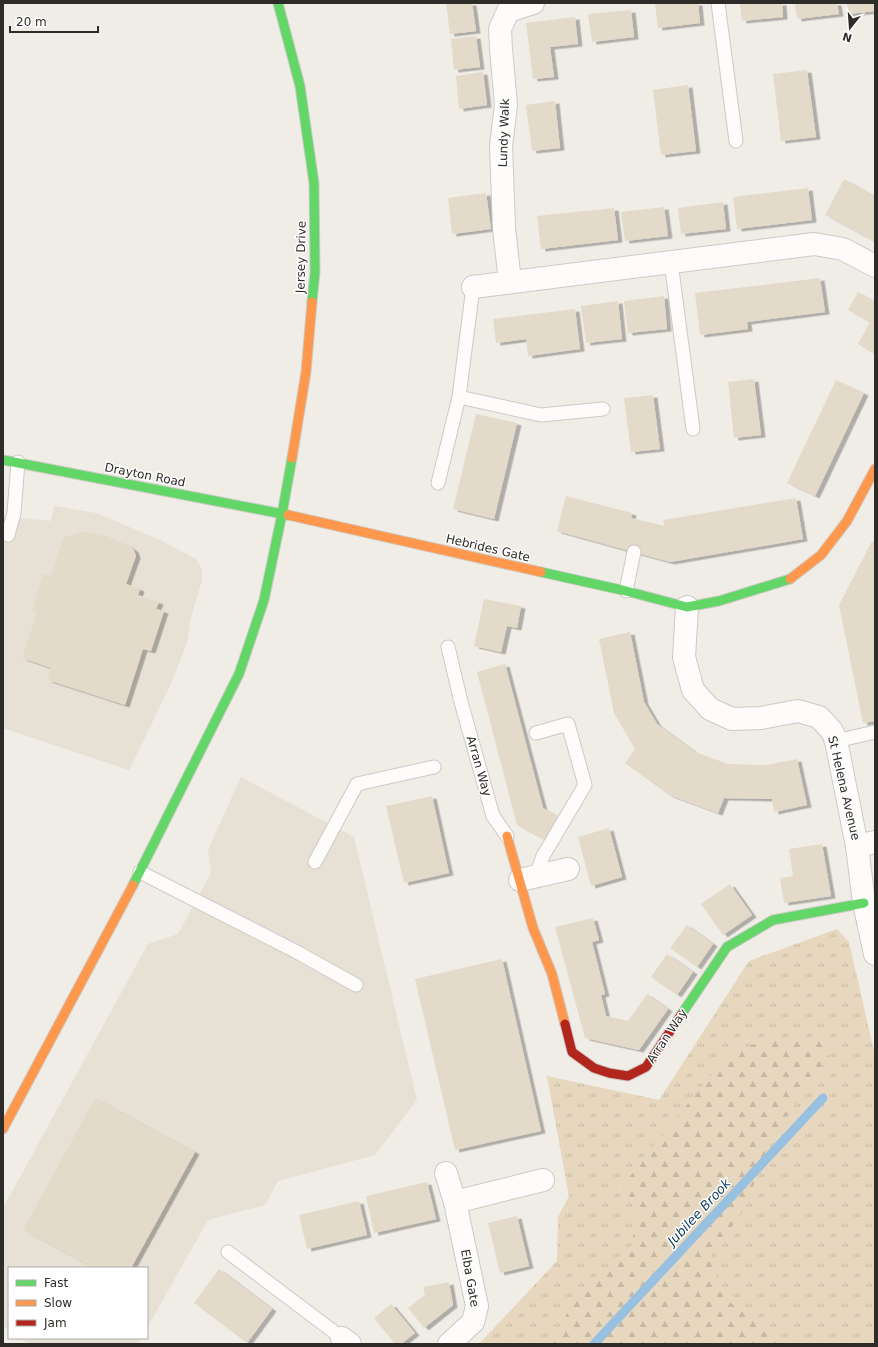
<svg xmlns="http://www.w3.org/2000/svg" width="878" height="1347" font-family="'DejaVu Sans',sans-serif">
	<defs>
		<pattern id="grass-tufts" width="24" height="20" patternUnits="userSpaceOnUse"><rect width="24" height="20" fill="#e7d7be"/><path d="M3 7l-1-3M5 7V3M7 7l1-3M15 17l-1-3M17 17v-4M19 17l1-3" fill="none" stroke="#c6b9a3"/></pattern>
		<pattern id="forest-firs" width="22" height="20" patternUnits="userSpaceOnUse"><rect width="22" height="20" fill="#e7d7be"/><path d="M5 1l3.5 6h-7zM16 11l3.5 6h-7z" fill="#c6b9a3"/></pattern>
		<filter id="shadow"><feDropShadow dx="4.5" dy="2.5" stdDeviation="0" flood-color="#0004"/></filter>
	</defs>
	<rect width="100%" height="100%" fill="#f0ece6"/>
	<g fill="#e7e0d5">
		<polygon points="54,506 96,513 160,540 196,559 202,569 202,580 190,621 187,643 170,686 129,770 3,728 3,516 51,521"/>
		<polygon points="241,777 354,837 417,1100 375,1155 278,1181 265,1205 208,1220 147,1328 147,1268 9,1268 9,1330 3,1326 3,1208 148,944 178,934 211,873 208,850"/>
		<polygon points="20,1338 141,1338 138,1344 28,1344"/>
	</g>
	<polygon fill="url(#grass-tufts)" points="837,929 849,942 875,1055 875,1344 479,1344 557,1261 558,1217 569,1196 547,1076 659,1100 749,961"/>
	<polygon fill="url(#forest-firs)" points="775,1036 823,1039 829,1058 776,1130 743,1211 712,1254 724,1298 758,1323 783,1339 788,1344 718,1344 708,1335 699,1344 549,1344 576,1299 632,1245 636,1212 623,1185 727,1055"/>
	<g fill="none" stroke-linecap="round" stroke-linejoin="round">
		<polyline stroke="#98c1e1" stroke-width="9" points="594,1344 823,1098"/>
	</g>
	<g fill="#e4daca" filter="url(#shadow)">
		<polygon points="446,3 472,3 476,31 450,34"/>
		<polygon points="655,3 698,3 700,23 658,28"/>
		<polygon points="740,3 782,3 783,17 742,21"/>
		<polygon points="795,3 837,3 839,14 797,19"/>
		<polygon points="847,3 875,3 875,11 848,14"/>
		<polygon points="631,10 634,37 592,42 588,14"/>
		<polygon points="575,17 578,44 550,47 554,77 533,79 526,23"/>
		<polygon points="476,36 480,67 454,70 451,39"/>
		<polygon points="807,70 816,137 781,141 773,74"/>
		<polygon points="483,72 487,105 459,109 456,76"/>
		<polygon points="688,85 696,151 661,155 653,90"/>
		<polygon points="555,101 560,148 532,151 526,105"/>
		<polygon points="844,179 875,196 875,242 825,215"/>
		<polygon points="808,188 812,220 737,229 733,197"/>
		<polygon points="486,193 491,229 452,234 448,198"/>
		<polygon points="723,202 726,229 681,234 678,208"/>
		<polygon points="664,207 668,236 625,241 621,212"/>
		<polygon points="614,208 618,240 541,249 537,216"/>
		<polygon points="820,278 825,312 747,322 748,329 700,335 695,293"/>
		<polygon points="858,292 875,302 875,354 858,344 870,322 848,310"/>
		<polygon points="664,296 667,329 628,333 624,301"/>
		<polygon points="618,301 622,339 586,343 581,306"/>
		<polygon points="575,309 580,349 528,356 526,339 496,343 493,319"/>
		<polygon points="754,379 761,435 734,438 728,382"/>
		<polygon points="836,380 864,393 815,496 787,483"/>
		<polygon points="653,395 660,449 631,452 624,398"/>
		<polygon points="476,414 517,423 494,519 453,509"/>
		<polygon points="566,496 632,513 631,518 665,526 663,520 796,498 803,539 670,562 557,531"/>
		<polygon points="80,532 101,534 129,546 134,550 136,556 126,584 140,589 138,595 159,602 156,609 164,611 151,651 143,649 125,705 48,680 51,668 22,658 37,612 32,610 43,574 51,576 63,538"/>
		<polygon points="872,541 875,543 875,721 863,723 839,605"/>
		<polygon points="484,599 521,606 517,628 507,626 501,652 474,646"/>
		<polygon points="630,632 644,702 657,724 695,752 728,764 767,765 797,759 807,805 774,812 772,799 724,798 718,813 669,795 625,763 635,749 614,713 599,639"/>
		<polygon points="505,664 543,808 560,817 547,841 517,825 477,672"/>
		<polygon points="432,796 449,873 404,883 386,806"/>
		<polygon points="609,828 622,877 591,886 578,837"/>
		<polygon points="822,844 831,896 784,903 780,878 793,876 789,849"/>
		<polygon points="730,884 752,915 723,935 701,904"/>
		<polygon points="593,918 599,940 592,942 605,994 601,995 606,1016 628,1021 647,994 668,1009 639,1050 585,1038 555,927"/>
		<polygon points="687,925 713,944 697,967 670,948"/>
		<polygon points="667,954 693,972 677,995 651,977"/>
		<polygon points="502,959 541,1131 455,1150 415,979"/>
		<polygon points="95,1098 195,1152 131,1268 94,1268 23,1230"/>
		<polygon points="427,1182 436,1219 374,1233 366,1196"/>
		<polygon points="359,1201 367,1235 307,1249 299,1215"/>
		<polygon points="517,1216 529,1266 500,1273 488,1223"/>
		<polygon points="219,1269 272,1309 247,1343 194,1303"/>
		<polygon points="449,1282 453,1305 424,1328 408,1308 425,1295 423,1287"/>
		<polygon points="391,1304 415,1333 401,1344 395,1344 374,1318"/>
	</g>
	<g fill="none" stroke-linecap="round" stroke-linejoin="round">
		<defs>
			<g id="lane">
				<polyline points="718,3 736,141"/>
				<polyline points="671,262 693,429"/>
				<polyline points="459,397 541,415 603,409"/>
				<polyline points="438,483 459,397 473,287"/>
				<polyline points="8,535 14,513 18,462"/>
				<polyline points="626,591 634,552"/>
				<polyline points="448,647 461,702 493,816 507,836"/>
				<polyline points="536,733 568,724 585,785 543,856 536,876"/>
				<polyline points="836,741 875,732"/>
				<polyline points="315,862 357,784 434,767"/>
				<polyline points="140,872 295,951 356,985"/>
				<polyline points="228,1252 342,1338"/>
			</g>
			<g id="street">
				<polyline points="510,282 504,228 501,146 506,105 501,49 500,29 508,11 533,3"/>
				<polyline points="473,287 814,244 843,249 875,266"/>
				<polyline points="687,607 684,657 693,690 710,709 732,719 761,718 798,711 819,717 832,731 836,741 857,846 864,903 875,954"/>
				<polyline points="857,846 875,842"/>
				<polyline points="520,880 568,869"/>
				<polyline points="446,1173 455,1202 477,1306 473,1322 449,1344"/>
				<polyline points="455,1202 543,1180"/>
				<polyline points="342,1338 350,1344"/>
			</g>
			<g id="fast">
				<polyline points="278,3 300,86 314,183 315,272 312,302"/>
				<polyline points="3,460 288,515"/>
				<polyline points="541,572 626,591 687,607 719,601 790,579"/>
				<polyline points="133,885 239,674 264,600 282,514 292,458"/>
				<polyline points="681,1015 727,947 773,920 864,903"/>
			</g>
			<g id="slow">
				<polyline points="292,458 306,372 312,302"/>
				<polyline points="288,515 541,572"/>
				<polyline points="790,579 821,555 847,521 875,469"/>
				<polyline points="507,836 533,928 552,974 565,1024"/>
				<polyline points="3,1129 133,885"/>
			</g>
			<polyline id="jam" points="565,1024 572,1052 594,1068 609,1073 628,1076 646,1067 681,1015"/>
		</defs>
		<use href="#lane" stroke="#cdcac6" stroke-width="15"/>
		<use href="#street" stroke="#cdcac6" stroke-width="24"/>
		<use href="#fast" stroke="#cdcac6" stroke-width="11"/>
		<use href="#slow" stroke="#cdcac6" stroke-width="11"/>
		<use href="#jam" stroke="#cdcac6" stroke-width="11"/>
		<use href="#lane" stroke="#fdfcfb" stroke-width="13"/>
		<use href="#street" stroke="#fdfcfb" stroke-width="22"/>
		<use href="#fast" stroke="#63d668" stroke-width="9"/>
		<use href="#slow" stroke="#ff974d" stroke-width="9"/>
		<use href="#jam" stroke="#b3261e" stroke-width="9"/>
	</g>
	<g text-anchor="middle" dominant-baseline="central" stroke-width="3" stroke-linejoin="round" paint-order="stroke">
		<g font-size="12" fill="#2e2c28" stroke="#fff">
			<text transform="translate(504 133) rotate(-88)">Lundy Walk</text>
			<text transform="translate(301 257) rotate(-89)">Jersey Drive</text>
			<text transform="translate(145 475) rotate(11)">Drayton Road</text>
			<text transform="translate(488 548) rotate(13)">Hebrides Gate</text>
			<text transform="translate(479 766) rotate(74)">Arran Way</text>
			<text transform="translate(844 788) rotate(77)">St Helena Avenue</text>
			<text transform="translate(667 1036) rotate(-56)">Arran Way</text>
			<text transform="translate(470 1278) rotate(80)">Elba Gate</text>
		</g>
		<g font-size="13" font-style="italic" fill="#103e5e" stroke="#fff">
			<text transform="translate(699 1212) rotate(-47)">Jubilee Brook</text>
		</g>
	</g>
	<rect width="878" height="1347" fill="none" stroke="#2e2c28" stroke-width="8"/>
	<rect x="8" y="1267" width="140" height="72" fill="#ffffff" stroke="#ababa9"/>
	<rect x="16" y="1280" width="20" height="6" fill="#63d668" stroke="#ababa9"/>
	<text x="44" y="1287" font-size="12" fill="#2e2c28">Fast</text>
	<rect x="16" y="1300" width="20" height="6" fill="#ff974d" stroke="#ababa9"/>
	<text x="44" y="1307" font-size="12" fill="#2e2c28">Slow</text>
	<rect x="16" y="1320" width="20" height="6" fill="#b3261e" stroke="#ababa9"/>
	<text x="44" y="1327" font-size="12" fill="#2e2c28">Jam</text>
	<g transform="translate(850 28) rotate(197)" stroke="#ffffff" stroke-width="3" paint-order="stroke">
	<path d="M0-3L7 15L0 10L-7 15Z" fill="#2e2c28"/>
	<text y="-6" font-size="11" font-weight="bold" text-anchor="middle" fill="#2e2c28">N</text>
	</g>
	<path d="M10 26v6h88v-6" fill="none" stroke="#2e2c28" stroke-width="2"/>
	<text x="16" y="26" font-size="12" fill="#2e2c28" stroke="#ffffff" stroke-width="3" paint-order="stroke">20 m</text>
</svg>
